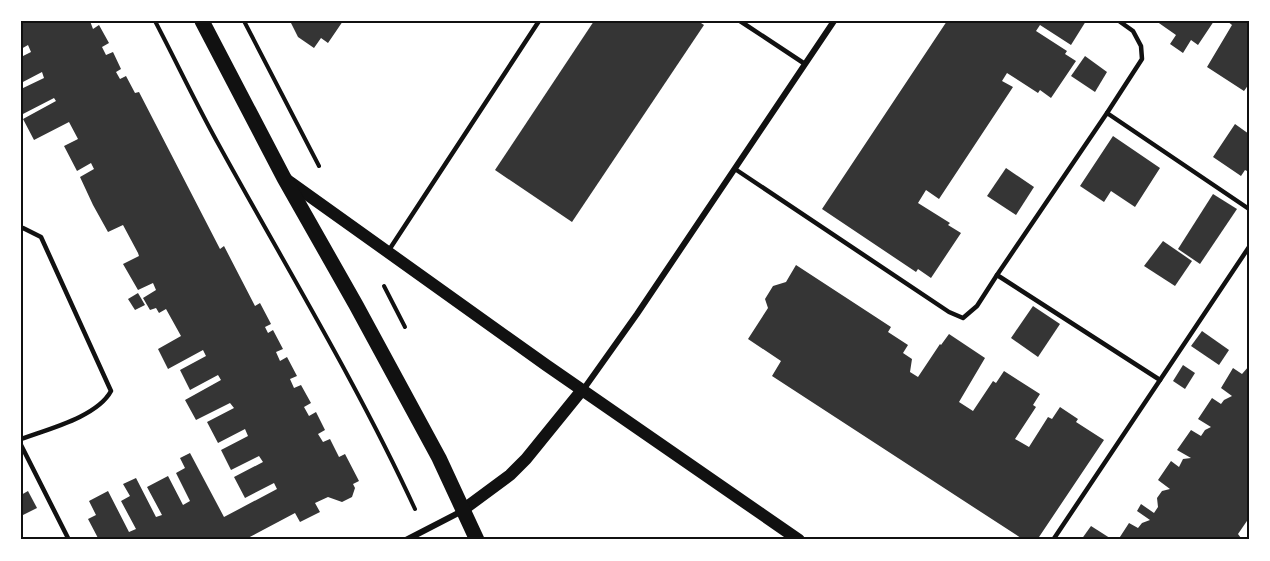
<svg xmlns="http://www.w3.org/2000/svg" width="1270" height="561" font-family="'IBM Plex Serif',serif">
	<rect width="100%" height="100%" fill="#fff"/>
	<g fill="#353535">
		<polygon points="21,21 90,21 93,29 99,25 109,43 102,47 106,55 113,52 121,69 116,72 120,79 126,76 135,93 139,92 220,249 224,246 255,306 260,303 270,322 271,324 265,327 268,333 273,330 283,349 276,352 280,361 287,357 297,376 290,379 294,388 301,385 311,403 304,407 309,416 316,412 325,430 318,434 323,442 330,439 339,457 345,454 359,481 353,484 355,488 352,497 342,502 328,497 315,503 320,512 300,522 295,513 244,540 99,540 88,519 96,515 89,501 108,491 129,532 136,529 121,501 130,496 123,484 136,478 156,517 162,515 147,487 168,476 183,505 190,501 176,473 185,468 180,458 190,453 224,517 277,489 274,483 245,498 234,477 263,462 259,456 231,470 221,450 248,436 245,429 218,443 207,422 234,408 230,403 196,420 185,400 221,380 218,375 190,390 180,370 206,356 203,350 168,369 158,349 181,336 166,309 159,313 156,308 150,310 143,298 156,290 153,283 138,290 123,264 139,256 138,253 123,225 108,232 93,205 80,177 94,169 91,163 77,171 64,146 78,139 69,122 34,140 23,119 56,101 54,98 21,115 21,89 44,78 42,72 21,83 21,57 31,52 28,45 21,49"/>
		<polygon points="290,21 343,21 328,43 321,38 314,48 298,37"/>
		<polygon points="594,21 698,21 704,25 572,222 495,170"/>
		<polygon points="947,21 1086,21 1071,45 1040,25 1036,31 1067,51 1065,54 1076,61 1051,98 1040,90 1038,93 1007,73 1002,81 1013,87 939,199 926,190 918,203 950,223 948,225 961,233 931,278 918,269 916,272 822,209"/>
		<polygon points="1156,21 1214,21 1198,45 1191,40 1183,53 1170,44 1176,35"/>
		<polygon points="1227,21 1249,21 1249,84 1244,91 1207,67 1232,25"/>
		<polygon points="1085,56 1107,72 1095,92 1071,76"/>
		<polygon points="1235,124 1249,134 1249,172 1245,170 1241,176 1213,157"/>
		<polygon points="1113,136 1160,168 1135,207 1111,191 1104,202 1080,186"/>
		<polygon points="1006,168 1034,187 1016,215 987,196"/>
		<polygon points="1213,194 1237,209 1200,264 1178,249"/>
		<polygon points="1163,241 1192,261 1175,286 1144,266"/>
		<polygon points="796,265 891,327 888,332 908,345 903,353 912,359 910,372 918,377 940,344 941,345 949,334 985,358 959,402 973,411 993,381 996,383 1004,371 1040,394 1033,405 1036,407 1015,439 1029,447 1048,417 1052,419 1060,407 1078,419 1076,422 1104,440 1037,540 1024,540 772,376 781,361 748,339 768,308 765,299 773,286 786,282"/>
		<polygon points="138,293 145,305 135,310 128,299"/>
		<polygon points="1033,306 1060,324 1038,357 1011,338"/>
		<polygon points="1202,331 1229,350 1219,365 1191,346"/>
		<polygon points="1183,365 1195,373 1185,389 1173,381"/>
		<polygon points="1249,366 1249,518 1238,534 1241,538 1240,540 1118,540 1129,523 1138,528 1142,523 1150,520 1137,511 1141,504 1154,513 1158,507 1157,498 1162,491 1170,489 1158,480 1171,461 1179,467 1183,459 1191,458 1177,450 1191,430 1201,436 1205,430 1211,427 1198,419 1212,398 1221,404 1224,400 1232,396 1221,388 1233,368 1242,374"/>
		<polygon points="28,491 37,508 21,516 21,495"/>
		<polygon points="1091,526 1113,540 1081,540"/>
	</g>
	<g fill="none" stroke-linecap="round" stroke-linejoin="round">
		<g stroke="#111" stroke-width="4">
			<path d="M155 21C177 63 197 106 220 147 286 267 358 385 415 509"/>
			<polyline points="244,21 319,166"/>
			<polyline points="384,286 405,327"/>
		</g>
		<g stroke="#111" stroke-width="4.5">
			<polyline points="740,21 805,64"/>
			<polyline points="1107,113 1142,59 1141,46 1133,31 1119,21"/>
			<polyline points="735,169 949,312 963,318 977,306 997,275"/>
			<path d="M21 229 23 228 41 237 111 391C97 417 48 429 21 439"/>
			<polyline points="389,250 539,21"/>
			<polyline points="1160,380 997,275 1107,113 1249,209"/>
			<polyline points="21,445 69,540"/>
			<polyline points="1053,540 1249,247"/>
		</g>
		<g stroke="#111" stroke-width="6">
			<polyline points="583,390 637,314 834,21"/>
			<polyline points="406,540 464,510"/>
		</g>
		<g stroke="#111" stroke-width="12">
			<polyline points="287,180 546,365 799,540"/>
			<polyline points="464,509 510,475 526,459 582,390"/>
		</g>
		<polyline stroke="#111" stroke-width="15" points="202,21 284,178 356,305 439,458 477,540"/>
	</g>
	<rect width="1270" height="561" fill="none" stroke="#ffffff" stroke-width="45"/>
	<rect x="22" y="22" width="1226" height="516" fill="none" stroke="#111" stroke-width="2"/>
</svg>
